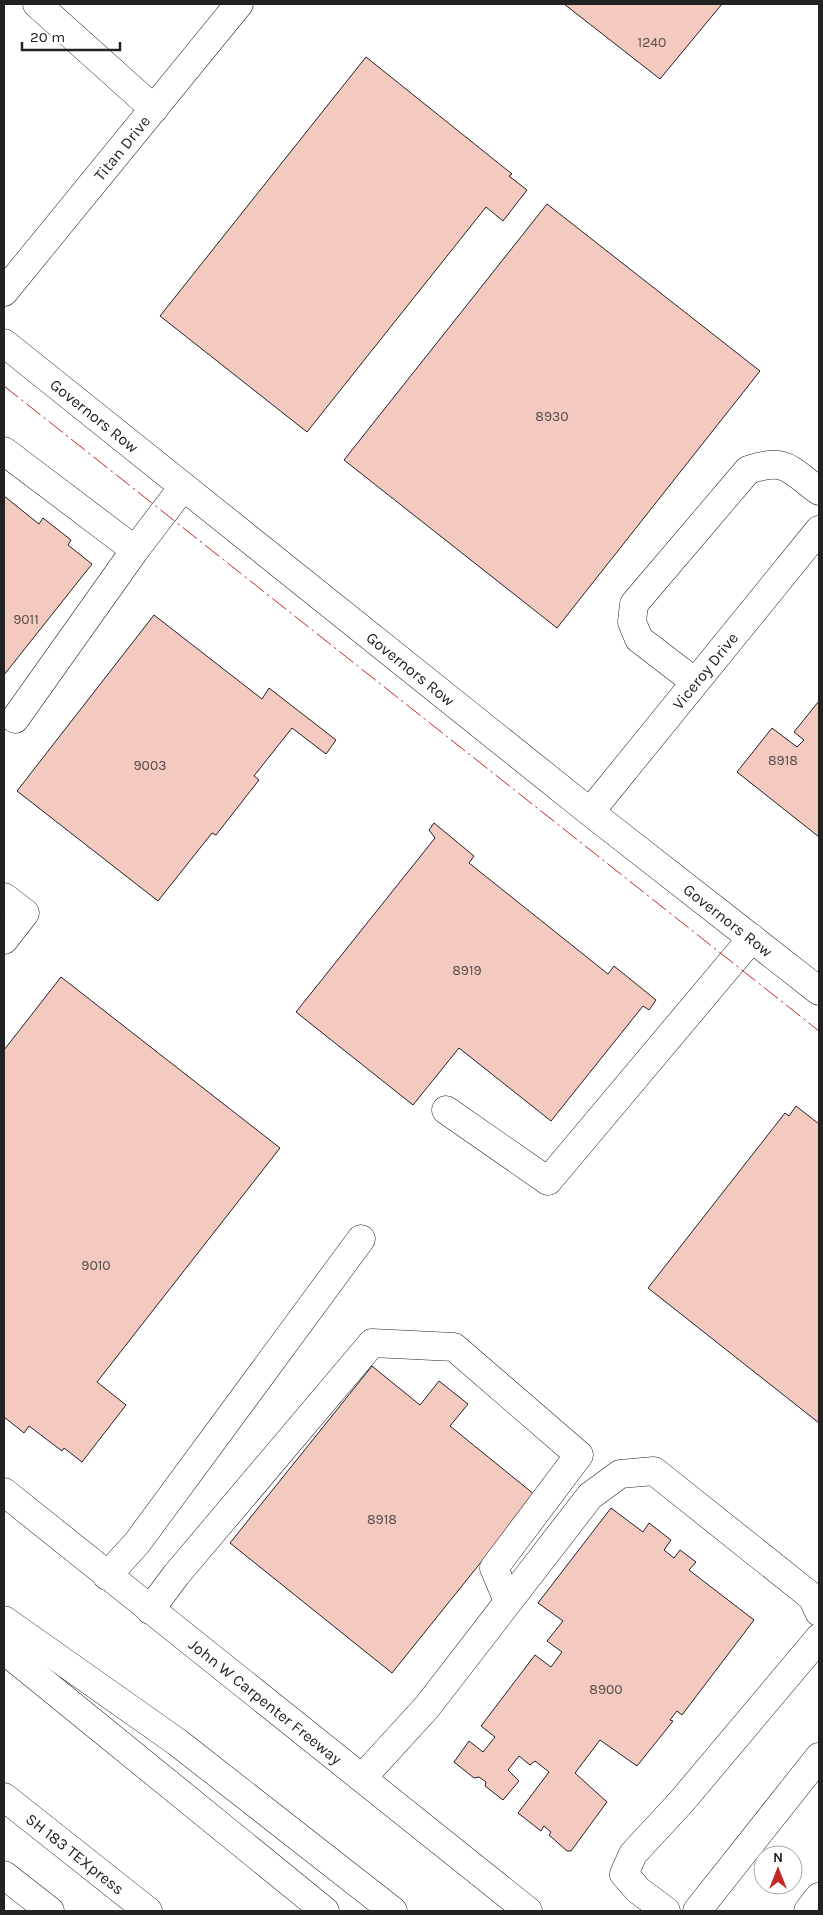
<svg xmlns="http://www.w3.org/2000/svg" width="823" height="1915" font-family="Karla,sans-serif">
	<rect width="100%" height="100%" fill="#fff"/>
	<g fill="#f3c9c0" stroke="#222">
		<polygon points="564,4 722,4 660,79"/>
		<polygon points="366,57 512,174 509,176 527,190 503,221 486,207 307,432 160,316"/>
		<polygon points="547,204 760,371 557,628 344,460"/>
		<polygon points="4,496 39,524 43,518 71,540 68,545 92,564 4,675"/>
		<polygon points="154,615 262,699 269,688 336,740 326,754 292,728 254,776 259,780 216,835 212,833 158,901 17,791"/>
		<polygon points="819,701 819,837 737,772 772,728 797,747 804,740 794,732"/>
		<polygon points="434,823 474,856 469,863 608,974 614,966 656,1000 649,1010 643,1006 551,1121 459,1048 413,1105 296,1012 435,838 429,830"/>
		<polygon points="61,977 280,1148 97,1382 126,1405 82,1462 64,1448 62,1451 29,1426 24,1433 4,1417 4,1050"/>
		<polygon points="796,1106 819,1124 819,1423 648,1288 785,1113 789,1116"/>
		<polygon points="372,1366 420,1405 439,1381 468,1404 450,1426 535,1495 392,1673 230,1543"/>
		<polygon points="611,1508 643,1532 649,1523 671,1540 664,1550 674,1558 680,1550 696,1562 689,1570 754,1620 682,1715 677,1711 670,1720 673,1721 637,1766 600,1740 575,1773 607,1802 571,1851 567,1851 549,1835 551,1832 544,1826 541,1831 518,1813 549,1772 535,1761 530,1765 519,1756 508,1770 519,1781 503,1800 485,1786 486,1782 479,1777 474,1778 454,1762 469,1741 483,1752 495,1737 481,1726 535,1655 551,1667 562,1652 547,1641 563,1621 538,1603"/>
	</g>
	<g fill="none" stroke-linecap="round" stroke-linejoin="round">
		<defs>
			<g id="minor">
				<polyline points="37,4 154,109"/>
				<path id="s1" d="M4 292 239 4"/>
				<path id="s2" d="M4 343 590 812 819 991"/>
				<polyline points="4,451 135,550"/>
				<path d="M695 682 639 639 632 622 634 604 748 470C786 457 789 469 819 491"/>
				<polyline points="15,719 135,550 183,487"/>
				<path id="s3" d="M590 812 819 530"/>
				<polyline points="4,897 25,913 4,940"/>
				<polyline points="446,1110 548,1181 752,938"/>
				<polyline points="107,1576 137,1543 361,1239"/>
				<polyline points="150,1610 176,1575 372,1343 454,1347 579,1455 494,1568 508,1601"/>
				<polyline points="362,1778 427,1707 590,1496 620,1474 654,1471 812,1597 819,1612"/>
				<polyline points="666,1911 638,1890 624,1874 633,1854 682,1801 819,1638"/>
				<polyline points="697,1911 819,1757"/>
				<polyline points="808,1911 819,1897"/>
			</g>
			<g id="major">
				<path id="s4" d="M4 1492 528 1911"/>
			</g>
			<g id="highway">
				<polyline points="4,1620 177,1742 393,1911"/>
				<polyline points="4,1650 325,1911"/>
				<path id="s5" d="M4 1797 148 1911"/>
				<polyline points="4,1875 50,1911"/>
			</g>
		</defs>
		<use href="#minor" stroke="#222" stroke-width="29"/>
		<use href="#major" stroke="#222" stroke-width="29"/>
		<use href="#highway" stroke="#222" stroke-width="29"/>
		<use href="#minor" stroke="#fff" stroke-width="28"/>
		<use href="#major" stroke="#fff" stroke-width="28"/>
		<use href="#highway" stroke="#fff" stroke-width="28"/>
		<polyline stroke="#c62828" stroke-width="1" stroke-dasharray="18 4 2.5 4" stroke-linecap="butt" points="4,386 819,1031"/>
	</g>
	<g text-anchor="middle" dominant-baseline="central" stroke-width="4" stroke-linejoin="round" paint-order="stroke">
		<g font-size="14" fill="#564c4a">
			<text x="652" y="42">1240</text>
			<text x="552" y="416">8930</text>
			<text x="26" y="619">9011</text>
			<text x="783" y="760">8918</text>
			<text x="150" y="765">9003</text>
			<text x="467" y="970">8919</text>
			<text x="96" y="1265">9010</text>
			<text x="382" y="1519">8918</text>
			<text x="606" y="1689">8900</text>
		</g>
		<g font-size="16" fill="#222" stroke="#fff">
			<text stroke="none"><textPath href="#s1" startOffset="186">Titan Drive</textPath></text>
			<text stroke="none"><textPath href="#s2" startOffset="116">Governors Row</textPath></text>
			<text stroke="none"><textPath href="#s2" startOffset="521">Governors Row</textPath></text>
			<text stroke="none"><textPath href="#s3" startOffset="182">Viceroy Drive</textPath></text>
			<text stroke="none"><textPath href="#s2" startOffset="926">Governors Row</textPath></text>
			<text stroke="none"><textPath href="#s4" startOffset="335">John W Carpenter Freeway</textPath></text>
			<text stroke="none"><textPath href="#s5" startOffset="91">SH 183 TEXpress</textPath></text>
		</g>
	</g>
	<rect width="823" height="1915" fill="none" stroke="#222222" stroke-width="10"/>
	<g transform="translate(778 1870)"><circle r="24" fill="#ffffff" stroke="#a7a7a7"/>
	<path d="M0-4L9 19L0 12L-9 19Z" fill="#c62828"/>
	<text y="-8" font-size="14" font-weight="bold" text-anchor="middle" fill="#222222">N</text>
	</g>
	<path d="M22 42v8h98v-8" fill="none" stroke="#222222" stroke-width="2.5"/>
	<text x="30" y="42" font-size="15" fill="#222222" stroke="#ffffff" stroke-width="4" paint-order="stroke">20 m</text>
</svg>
